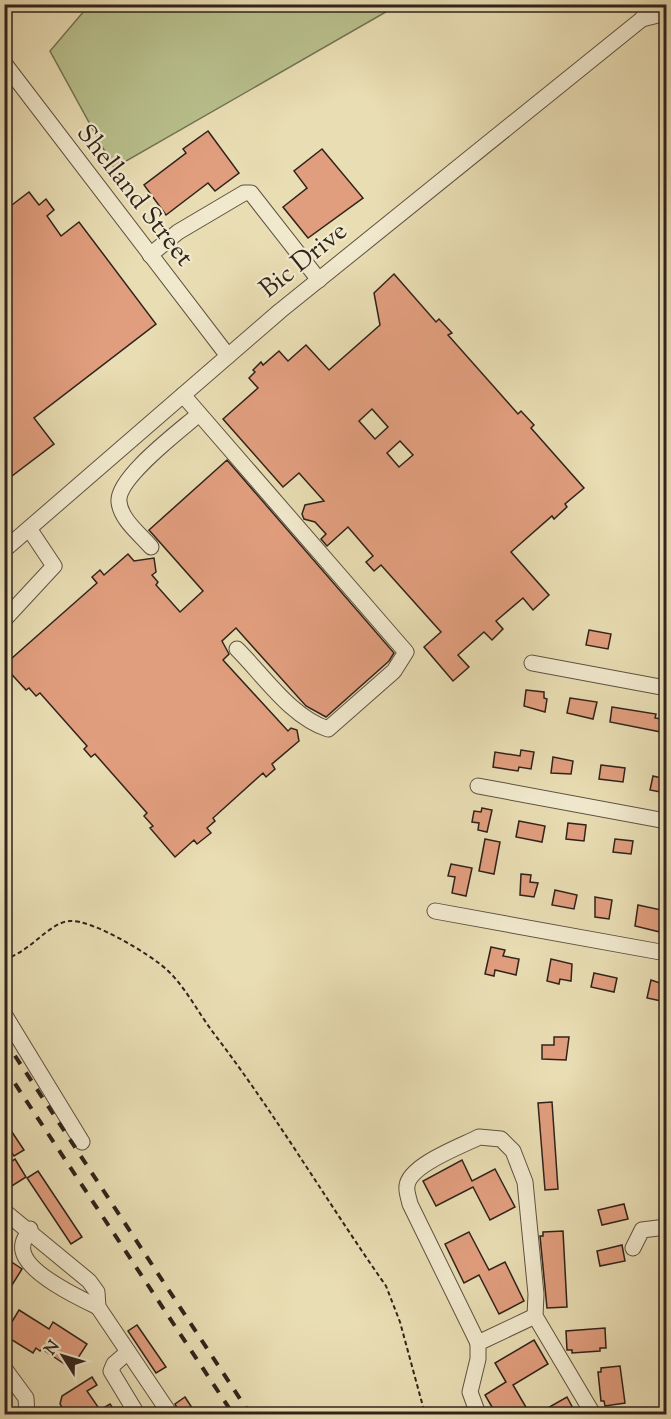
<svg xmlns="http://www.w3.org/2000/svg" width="671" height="1419" font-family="'Sorts Mill Goudy',serif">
	<rect width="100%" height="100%" fill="#e9ddb3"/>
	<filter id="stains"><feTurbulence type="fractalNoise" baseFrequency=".00333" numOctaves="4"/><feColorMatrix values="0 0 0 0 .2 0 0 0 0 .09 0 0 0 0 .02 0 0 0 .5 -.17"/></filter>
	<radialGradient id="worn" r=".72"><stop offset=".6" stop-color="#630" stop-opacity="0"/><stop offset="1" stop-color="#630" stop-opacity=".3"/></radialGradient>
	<polygon fill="#b8c08c" stroke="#747254" stroke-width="1.5" points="90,4 398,4 398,5 114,168 50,51"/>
	<g fill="#e19e7e" stroke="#30231b" stroke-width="1.5" fill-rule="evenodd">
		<polygon points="208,131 239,173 215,191 208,183 166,215 144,185 186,153 183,149"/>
		<polygon points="322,149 363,198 308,238 283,207 307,188 294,171"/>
		<polygon points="29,192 39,205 46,199 54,210 47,216 61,236 79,222 156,324 34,418 54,444 4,482 4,211"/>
		<path d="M394 274 436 322 439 319 452 333 448 335 518 414 521 411 534 425 531 428 584 488 565 504 567 507 554 519 552 516 511 552 549 595 533 610 523 598 496 621 503 629 492 640 484 632 458 655 469 667 453 681 424 647 441 632 381 565 374 571 366 562 373 556 348 527 327 546 321 539 326 534 315 522 304 519 302 514 305 505 324 501 299 473 283 487 223 419 258 388 249 378 255 372 253 370 261 362 263 365 279 351 288 361 306 345 329 370 380 325 374 293ZM372 409 388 427 375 439 359 421ZM400 441 413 455 399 467 387 453Z"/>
		<polygon points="227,460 394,653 389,661 326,717 306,706 236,628 222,641 229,654 223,660 288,731 291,728 297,730 299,741 272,764 275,769 266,777 263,773 213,818 215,821 207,828 211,833 197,844 194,840 175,857 150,828 153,826 144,816 147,813 95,754 91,757 84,749 87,746 40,693 36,696 29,688 26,690 4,666 4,661 10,656 12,658 97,583 92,577 100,570 104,575 128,554 134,561 154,558 156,572 152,575 158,582 156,585 180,612 203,591 149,530"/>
		<polygon points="589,630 611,634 608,649 586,645"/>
		<polygon points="526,690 544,692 544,698 547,699 545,712 524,706"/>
		<polygon points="570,698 597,702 593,719 567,713"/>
		<polygon points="612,707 656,714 655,718 666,720 666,733 610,722"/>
		<polygon points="521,750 534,752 531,769 519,767 518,771 493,767 495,752 520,756"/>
		<polygon points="553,757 573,761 571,774 551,773"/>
		<polygon points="601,765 625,768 623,782 599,779"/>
		<polygon points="653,776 666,779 666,793 650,790"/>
		<polygon points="482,808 492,810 487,832 478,830 479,823 472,822 474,811 481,812"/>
		<polygon points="519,821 545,826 542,842 516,837"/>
		<polygon points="568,823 586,825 584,841 566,839"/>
		<polygon points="485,839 500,842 494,874 479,871"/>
		<polygon points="615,839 633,841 631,854 613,852"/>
		<polygon points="451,864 472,868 466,896 452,893 455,877 448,876"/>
		<polygon points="521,874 531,875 530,882 538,883 534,897 520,895"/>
		<polygon points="555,890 577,895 574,909 552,905"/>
		<polygon points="595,897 612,900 609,919 595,917"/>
		<polygon points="638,905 666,911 660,932 635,926"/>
		<polygon points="491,947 505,950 503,956 519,959 516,975 495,970 494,976 485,974"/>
		<polygon points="551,959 572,964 571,981 560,979 559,984 547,981"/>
		<polygon points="594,973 617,978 614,992 591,987"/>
		<polygon points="651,980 666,985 666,1002 647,998"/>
		<polygon points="554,1037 569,1037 566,1060 542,1059 542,1045 554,1045"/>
		<polygon points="552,1102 558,1189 545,1190 538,1103"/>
		<polygon points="4,1120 24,1150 14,1156 4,1142"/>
		<polygon points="15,1159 26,1177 4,1191 4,1166"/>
		<polygon points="462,1160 472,1181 495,1169 515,1207 490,1220 473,1187 436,1206 423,1181"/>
		<polygon points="38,1171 82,1237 71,1244 27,1178"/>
		<polygon points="624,1204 628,1219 602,1225 598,1210"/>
		<polygon points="563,1231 567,1307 547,1308 540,1236 543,1236 543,1232"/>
		<polygon points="469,1232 489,1270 505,1262 524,1301 499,1314 479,1275 464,1283 445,1244"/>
		<polygon points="622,1245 625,1261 600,1266 597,1251"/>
		<polygon points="4,1257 22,1269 12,1285 4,1285"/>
		<polygon points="19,1310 49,1329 53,1322 87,1344 76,1361 70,1358 66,1365 42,1349 40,1351 36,1348 33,1353 4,1335"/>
		<polygon points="137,1325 166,1367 156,1373 128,1331"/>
		<polygon points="605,1328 606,1348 600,1348 600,1351 572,1353 572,1350 567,1350 566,1331"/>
		<polygon points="534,1340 548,1364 513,1385 530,1414 496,1414 485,1395 506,1382 495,1363"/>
		<polygon points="620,1366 625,1403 605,1406 604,1401 601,1401 598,1372 601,1372 601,1368"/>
		<polygon points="92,1377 97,1385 87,1391 100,1410 110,1404 117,1414 66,1414 60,1404 62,1396"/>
		<polygon points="185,1397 196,1414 181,1414 179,1411 175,1404"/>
		<polygon points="567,1397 576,1414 537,1414"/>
	</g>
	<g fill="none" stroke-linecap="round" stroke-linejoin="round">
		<defs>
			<g id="minor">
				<polyline points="642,19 666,13"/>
				<polyline points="4,63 228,356"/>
				<polyline points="150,255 178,232 244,193 251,193 319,280"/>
				<path d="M183 395 406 652 394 671 328 729C291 717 264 676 237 649"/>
				<path d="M151 547C140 534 121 520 119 502 116 478 181 430 199 414"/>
				<polyline points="4,550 280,311 642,19 652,4"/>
				<polyline points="4,620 54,566 30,530"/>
				<polyline points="532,663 666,688"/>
				<polyline points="478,786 666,821"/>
				<polyline points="435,911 666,953"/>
				<polyline points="4,1014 82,1142"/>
				<polyline points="4,1211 89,1281 97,1292 98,1307 170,1414"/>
				<path d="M30 1229C26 1236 21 1243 23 1251 27 1273 79 1298 98 1307"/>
				<polyline points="633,1248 642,1230 666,1227"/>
				<path d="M478 1343 410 1204C409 1199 406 1191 407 1186 409 1165 462 1146 479 1137L501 1139 513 1151 525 1182 536 1294 535 1316 593 1414"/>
				<polyline points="128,1352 114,1364 111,1371 137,1414"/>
				<polyline points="4,1368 26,1398 27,1414"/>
				<polyline points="478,1414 470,1392 478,1359 478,1343 535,1316"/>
			</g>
		</defs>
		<use href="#minor" stroke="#5e5241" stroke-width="17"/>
		<path stroke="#30231b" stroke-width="2" stroke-dasharray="4.5 3" stroke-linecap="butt" d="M4 959C30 953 49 922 70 921 93 920 148 953 166 969 184 985 198 1012 212 1031 275 1113 327 1202 386 1286L400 1322 425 1414"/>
		<use href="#minor" stroke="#f1e9ce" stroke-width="15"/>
		<g stroke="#30231b" stroke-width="4" stroke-dasharray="10 10" stroke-linecap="butt">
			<polyline points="4,1039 250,1414"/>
			<polyline points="4,1067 233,1414"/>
		</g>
	</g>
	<g text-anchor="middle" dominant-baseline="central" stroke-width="4.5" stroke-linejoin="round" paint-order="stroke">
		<g font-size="26" fill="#30231b" stroke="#f1e9ce">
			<text transform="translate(134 196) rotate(52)">Shelland Street</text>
			<text transform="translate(304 261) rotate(-39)">Bic Drive</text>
		</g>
	</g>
	<rect width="671" height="1419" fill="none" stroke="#e9ddb3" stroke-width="24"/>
	<rect x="6" y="6" width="659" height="1407" fill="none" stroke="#30231b" stroke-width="3"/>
	<rect x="12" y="12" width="647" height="1395" fill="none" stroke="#30231b" stroke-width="1.5"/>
	<g transform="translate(63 1356) rotate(307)" stroke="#f1e9ce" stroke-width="4.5" paint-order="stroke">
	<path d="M0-4.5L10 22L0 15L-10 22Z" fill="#30231b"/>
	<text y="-9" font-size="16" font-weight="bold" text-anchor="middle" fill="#30231b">N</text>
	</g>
	<rect width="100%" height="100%" filter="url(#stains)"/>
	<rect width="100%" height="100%" fill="url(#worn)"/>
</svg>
